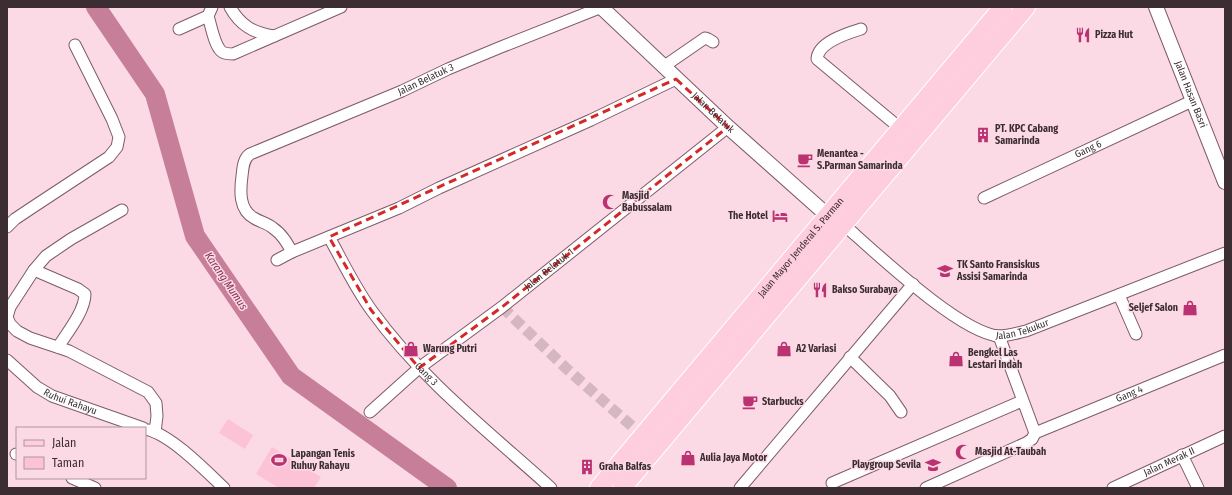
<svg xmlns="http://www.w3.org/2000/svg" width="1232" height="495" font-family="'Fira Sans Condensed',sans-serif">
	<rect width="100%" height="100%" fill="#fbdae5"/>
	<g fill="#fcc2d5">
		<polygon points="228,419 253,435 245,449 219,433"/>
		<polygon points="272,447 321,477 314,488 279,488 256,474"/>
	</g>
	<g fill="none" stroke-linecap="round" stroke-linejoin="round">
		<polyline stroke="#c77f99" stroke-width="20" points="96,7 155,94 195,236 291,376 447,488"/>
		<polyline stroke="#d5b7c1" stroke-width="11" stroke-dasharray="11 5.5" stroke-linecap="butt" points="502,307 568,370 642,435"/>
		<defs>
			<g id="minor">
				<path d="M212 7 208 16C211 25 214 44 221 51 224 54 229 54 233 54L341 7"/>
				<path d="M230 7C240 25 253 33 274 36"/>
				<polyline points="179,29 208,16"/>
				<path d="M861 29C848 33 818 42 817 59L901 129"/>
				<polyline points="663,67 705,38 708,39 713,42"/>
				<path id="s1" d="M984 198 1192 101"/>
				<path id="s2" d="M843 224C875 252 960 333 999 336 1007 336 1017 333 1026 331L1225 253"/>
				<polyline points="7,227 15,219 33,207 109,157 117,147 119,137 112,119 75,45"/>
				<path id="s3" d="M329 237C343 262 355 288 372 311 421 379 489 432 551 488"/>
				<path id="s4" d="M292 252C287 243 282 234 273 228 267 223 260 222 254 218 239 210 240 191 242 176 243 168 243 159 250 154L402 91 448 69 501 47 602 7"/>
				<polyline points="277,260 292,252 399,208 439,188 591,120 676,79"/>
				<path d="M34 270 78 289 85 294C85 311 67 333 58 347"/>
				<polyline points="1119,295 1136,334"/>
				<polyline points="7,317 10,324 17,331 30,338 69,351 148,392 156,403 157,416 155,432"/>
				<polyline points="7,317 10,307 34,270 46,256 71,239 122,210"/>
				<polyline points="850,357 890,396 901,412"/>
				<path id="s5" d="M7 360 37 387 52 396 143 428"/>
				<path id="s6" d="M370 412 419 368 502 307 728 127"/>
				<path d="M149 430C173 437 205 470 224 488"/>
				<path id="s7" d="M1035 433 1225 355"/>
				<polyline points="16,454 17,454"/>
				<polyline points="1182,455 1198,488"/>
				<polyline points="72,478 95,488"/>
				<polyline points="832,483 1022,401"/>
				<polyline points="740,488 913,284"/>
				<polyline points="926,488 1026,443 1032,439 1035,433 999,336"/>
				<path id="s8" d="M1113 488 1225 436"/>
			</g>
			<g id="tertiary">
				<path id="s9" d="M601 7 728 127 827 215"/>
				<path id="s10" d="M1156 7 1225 182"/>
			</g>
			<g id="primary">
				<path id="s11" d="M599 488 1003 7"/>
				<polyline points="622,488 1026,7"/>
			</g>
		</defs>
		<use href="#minor" stroke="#7d5b67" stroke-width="13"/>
		<use href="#tertiary" stroke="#7d5b67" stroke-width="16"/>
		<use href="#primary" stroke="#fff" stroke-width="20"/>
		<use href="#minor" stroke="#fff" stroke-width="11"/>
		<use href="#tertiary" stroke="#fff" stroke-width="14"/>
		<use href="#primary" stroke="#fecdde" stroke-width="18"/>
	</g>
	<path fill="none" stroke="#d62828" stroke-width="3" stroke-dasharray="8 5" stroke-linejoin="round" d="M676 79 728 127 502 307 419 368 371 310 329 237Z"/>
	<defs>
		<symbol id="restaurant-bare" viewBox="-9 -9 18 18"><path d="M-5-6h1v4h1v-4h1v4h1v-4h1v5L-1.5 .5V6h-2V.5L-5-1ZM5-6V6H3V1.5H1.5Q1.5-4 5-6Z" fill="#ba3271" stroke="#fbdae5" stroke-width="2.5" paint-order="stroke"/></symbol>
		<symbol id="building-bare" viewBox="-9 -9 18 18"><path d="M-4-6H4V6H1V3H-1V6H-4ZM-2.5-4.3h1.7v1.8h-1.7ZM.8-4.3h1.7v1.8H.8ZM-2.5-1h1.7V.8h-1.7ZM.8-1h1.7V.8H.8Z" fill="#ba3271" stroke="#fbdae5" stroke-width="2.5" paint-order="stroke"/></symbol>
		<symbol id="cafe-bare" viewBox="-9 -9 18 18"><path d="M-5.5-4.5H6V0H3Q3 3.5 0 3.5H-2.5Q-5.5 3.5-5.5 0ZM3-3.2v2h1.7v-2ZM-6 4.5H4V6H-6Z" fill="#ba3271" stroke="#fbdae5" stroke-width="2.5" paint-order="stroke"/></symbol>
		<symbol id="mosque-bare" viewBox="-9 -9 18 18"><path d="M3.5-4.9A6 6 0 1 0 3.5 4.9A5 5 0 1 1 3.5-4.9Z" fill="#ba3271" stroke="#fbdae5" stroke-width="2.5" paint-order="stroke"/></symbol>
		<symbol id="hotel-bare" viewBox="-9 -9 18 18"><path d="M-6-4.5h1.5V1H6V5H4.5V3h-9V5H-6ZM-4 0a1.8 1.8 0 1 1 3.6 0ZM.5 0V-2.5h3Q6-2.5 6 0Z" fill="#ba3271" stroke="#fbdae5" stroke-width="2.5" paint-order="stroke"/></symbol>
		<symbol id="school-bare" viewBox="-9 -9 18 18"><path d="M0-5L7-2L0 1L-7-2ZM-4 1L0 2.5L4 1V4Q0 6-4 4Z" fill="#ba3271" stroke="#fbdae5" stroke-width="2.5" paint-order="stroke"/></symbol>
		<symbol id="shop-bare" viewBox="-9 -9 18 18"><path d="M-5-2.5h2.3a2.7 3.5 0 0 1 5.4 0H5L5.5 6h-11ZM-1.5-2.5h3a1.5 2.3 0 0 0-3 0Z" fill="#ba3271" stroke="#fbdae5" stroke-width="2.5" paint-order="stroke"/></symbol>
		<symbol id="stadium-bare" viewBox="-9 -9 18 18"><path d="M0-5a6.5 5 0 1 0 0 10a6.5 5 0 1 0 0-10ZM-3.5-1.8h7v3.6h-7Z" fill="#ba3271" stroke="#fbdae5" stroke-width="2.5" paint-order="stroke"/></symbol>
	</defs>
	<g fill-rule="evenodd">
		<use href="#restaurant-bare" x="1072" y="24" width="22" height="22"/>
		<use href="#building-bare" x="972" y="124" width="22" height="22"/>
		<use href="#cafe-bare" x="794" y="149" width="22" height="22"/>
		<use href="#mosque-bare" x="599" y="191" width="22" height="22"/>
		<use href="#hotel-bare" x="769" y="205" width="22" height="22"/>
		<use href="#school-bare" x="934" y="260" width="22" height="22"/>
		<use href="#restaurant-bare" x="809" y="279" width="22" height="22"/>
		<use href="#shop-bare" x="1179" y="297" width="22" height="22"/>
		<use href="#shop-bare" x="400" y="338" width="22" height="22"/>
		<use href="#shop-bare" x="773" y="338" width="22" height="22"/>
		<use href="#shop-bare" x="945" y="348" width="22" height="22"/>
		<use href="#cafe-bare" x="739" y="391" width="22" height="22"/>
		<use href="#mosque-bare" x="952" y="441" width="22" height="22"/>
		<use href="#shop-bare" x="677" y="447" width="22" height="22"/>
		<use href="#stadium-bare" x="268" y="449" width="22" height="22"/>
		<use href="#school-bare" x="922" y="454" width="22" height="22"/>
		<use href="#building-bare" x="576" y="456" width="22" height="22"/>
	</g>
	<g text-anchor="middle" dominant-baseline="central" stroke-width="3" stroke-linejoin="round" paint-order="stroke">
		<g font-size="10" font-weight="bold" fill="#3c2d32" stroke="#fbdae5" text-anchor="start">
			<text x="1095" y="35">Pizza Hut</text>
			<text x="995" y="129">PT. KPC Cabang<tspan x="995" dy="12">Samarinda</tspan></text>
			<text x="817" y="154">Menantea -<tspan x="817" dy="12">S.Parman Samarinda</tspan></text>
			<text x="622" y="196">Masjid<tspan x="622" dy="12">Babussalam</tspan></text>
			<text x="768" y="216" text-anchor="end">The Hotel</text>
			<text x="957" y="265">TK Santo Fransiskus<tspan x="957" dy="12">Assisi Samarinda</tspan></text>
			<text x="832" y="290">Bakso Surabaya</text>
			<text x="1178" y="308" text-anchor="end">Seljef Salon</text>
			<text x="423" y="349">Warung Putri</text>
			<text x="796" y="349">A2 Variasi</text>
			<text x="968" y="353">Bengkel Las<tspan x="968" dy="12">Lestari Indah</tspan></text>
			<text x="762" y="402">Starbucks</text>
			<text x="975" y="452">Masjid At-Taubah</text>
			<text x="291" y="454">Lapangan Tenis<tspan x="291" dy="12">Ruhuy Rahayu</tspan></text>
			<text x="700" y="458">Aulia Jaya Motor</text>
			<text x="921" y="465" text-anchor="end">Playgroup Sevila</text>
			<text x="599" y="467">Graha Balfas</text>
		</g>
		<g font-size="10" fill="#3c2d32" stroke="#fbdae5">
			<text stroke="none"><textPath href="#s4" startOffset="314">Jalan Belatuk 3</textPath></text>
			<text stroke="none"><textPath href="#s10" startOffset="94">Jalan Hasan Basri</textPath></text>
			<text stroke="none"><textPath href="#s9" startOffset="154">Jalan Belatuk</textPath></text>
			<text stroke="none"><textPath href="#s1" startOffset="115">Gang 6</textPath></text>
			<text stroke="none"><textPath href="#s11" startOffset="314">Jalan Mayor Jenderal S. Parman</textPath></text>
			<text stroke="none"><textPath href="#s6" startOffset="229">Jalan Belatuk 1</textPath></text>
			<text stroke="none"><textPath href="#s2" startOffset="218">Jalan Tekukur</textPath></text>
			<text stroke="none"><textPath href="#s3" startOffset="169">Gang 3</textPath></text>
			<text stroke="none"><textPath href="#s7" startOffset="102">Gang 4</textPath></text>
			<text stroke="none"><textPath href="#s5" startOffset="77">Ruhui Rahayu</textPath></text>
			<text stroke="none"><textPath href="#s8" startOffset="62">Jalan Merak II</textPath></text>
		</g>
		<g font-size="11" font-style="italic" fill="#863055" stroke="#fbdae5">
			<text transform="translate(226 281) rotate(56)">Karang Mumus</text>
		</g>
	</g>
	<rect width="1232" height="495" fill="none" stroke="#3c2d32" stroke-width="16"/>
	<rect x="16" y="427" width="130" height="52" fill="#fbdae5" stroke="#af959d"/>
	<rect x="24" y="440" width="20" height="6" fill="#fecdde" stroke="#af959d"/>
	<text x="52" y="447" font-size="12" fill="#3c2d32">Jalan</text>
	<rect x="24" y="457" width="20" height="12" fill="#fcc2d5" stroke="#af959d"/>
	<text x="52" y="467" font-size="12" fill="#3c2d32">Taman</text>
</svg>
